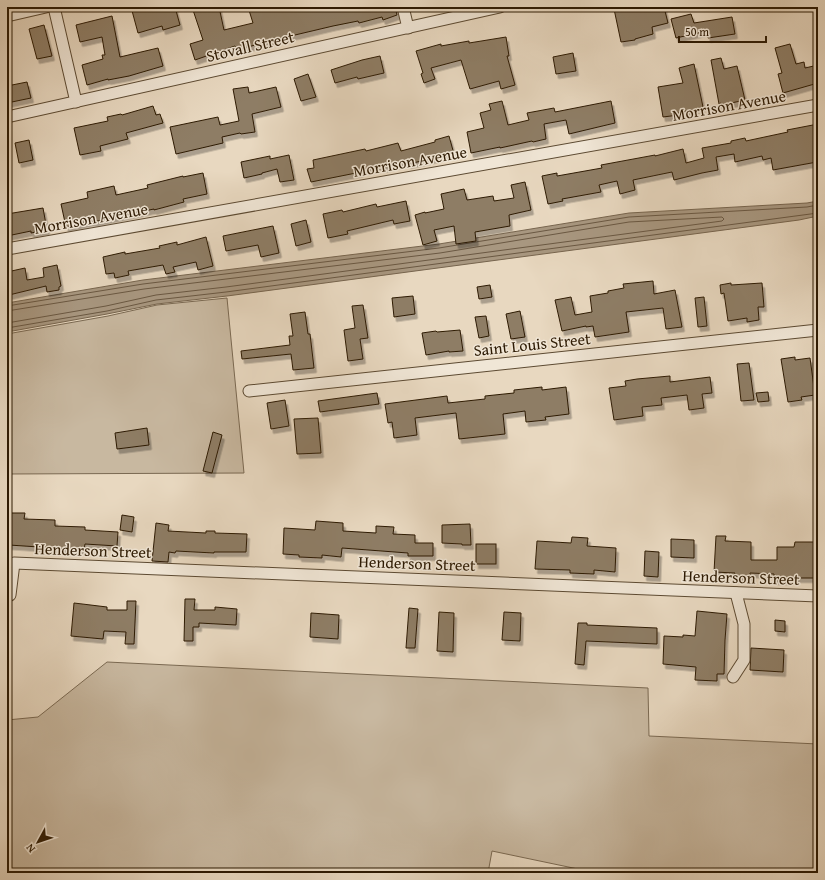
<svg xmlns="http://www.w3.org/2000/svg" width="825" height="880" font-family="'Gentium Book Plus',serif">
	<defs>
		<filter id="shadow"><feDropShadow dx="2.5" dy="4.5" stdDeviation="0" flood-color="#0004"/></filter>
	</defs>
	<rect width="100%" height="100%" fill="#e8d8c0"/>
	<filter id="stains"><feTurbulence type="fractalNoise" baseFrequency=".005" numOctaves="4"/><feColorMatrix values="0 0 0 0 .2 0 0 0 0 .09 0 0 0 0 .02 0 0 0 .5 -.17"/></filter>
	<radialGradient id="worn" r=".72"><stop offset=".6" stop-color="#630" stop-opacity="0"/><stop offset="1" stop-color="#630" stop-opacity=".3"/></radialGradient>
	<g fill="#c8b8a0" stroke="#7a6952">
		<polygon points="227,298 244,473 7,474 7,334 108,316 157,305"/>
		<polygon points="107,662 648,688 649,736 818,744 818,873 597,873 492,851 488,873 7,873 7,720 38,717"/>
	</g>
	<polygon fill="#a89780" stroke="#77654e" points="818,201 818,216 799,220 227,296 157,304 107,314 7,332 7,303 143,280 439,244 629,213 807,203"/>
	<g fill="none" stroke-linecap="round" stroke-linejoin="round">
		<g stroke="#6a5842" stroke-width="1">
			<polyline points="7,306 143,284 439,248 629,217 807,207 818,205"/>
			<polyline points="7,311 144,289 440,253 629,222 722,217 724,219 722,221 226,287 156,295 106,306 7,323"/>
			<polyline points="7,328 107,311 156,300 226,292 818,213"/>
		</g>
	</g>
	<g fill="#8e7d65" stroke="#2d1a03" filter="url(#shadow)">
		<polygon points="131,7 175,7 180,25 163,30 162,26 138,33"/>
		<polygon points="192,7 219,7 224,30 253,23 248,7 304,7 305,11 325,7 395,7 397,15 383,20 382,17 359,23 358,21 333,26 295,35 294,35 236,50 235,46 195,60 190,44 203,40"/>
		<polygon points="626,7 664,7 668,23 652,27 653,34 635,39 635,40 621,42 614,9"/>
		<polygon points="691,14 694,23 732,17 735,34 708,38 707,31 676,38 671,19"/>
		<polygon points="112,16 120,57 158,48 163,66 129,76 108,80 108,79 87,85 82,65 103,59 102,55 105,55 102,37 80,42 76,25"/>
		<polygon points="44,25 52,56 37,59 29,29"/>
		<polygon points="506,37 509,56 507,56 515,85 501,89 499,81 470,89 461,60 431,68 435,79 424,83 421,74 423,73 416,51 441,44 441,46 469,41 469,43"/>
		<polygon points="790,44 796,64 804,62 805,68 818,65 818,83 783,93 778,74 782,73 775,48"/>
		<polygon points="573,53 576,71 556,74 553,57"/>
		<polygon points="380,56 384,73 358,79 357,77 335,83 331,70 362,60"/>
		<polygon points="721,58 724,69 737,66 745,100 722,105 721,103 719,104 711,60"/>
		<polygon points="694,64 703,107 678,113 679,115 663,117 658,87 683,83 679,68"/>
		<polygon points="308,74 316,97 301,101 294,79"/>
		<polygon points="27,82 31,98 7,103 7,86"/>
		<polygon points="248,87 249,93 276,87 281,107 252,114 255,132 241,134 240,133 222,137 223,143 176,154 170,127 218,117 220,125 239,121 233,89"/>
		<polygon points="502,101 508,125 529,120 527,113 554,108 555,112 611,101 615,123 569,134 566,120 544,124 546,139 533,142 532,141 500,148 500,147 471,153 467,132 484,128 480,113 491,110 489,104"/>
		<polygon points="153,106 156,115 160,114 163,123 126,133 128,139 100,146 101,151 80,155 74,128 108,121 107,117 121,114 122,115"/>
		<polygon points="818,124 818,152 815,152 817,162 773,170 771,158 763,160 762,156 735,162 734,154 716,157 718,170 702,173 674,180 672,172 633,180 635,190 620,194 617,181 599,185 601,192 562,199 563,201 548,204 542,176 557,173 557,176 602,168 601,165 655,155 655,156 683,149 686,163 704,158 702,148 731,143 731,141 745,138 746,141 788,132 787,130"/>
		<polygon points="449,136 454,154 408,164 407,161 384,168 383,165 360,170 361,172 311,182 307,169 314,168 313,160 365,149 366,151 398,143 401,151 435,142 435,140"/>
		<polygon points="29,140 33,160 19,163 15,143"/>
		<polygon points="289,155 294,180 280,182 277,169 262,173 262,174 244,178 241,162 270,156 270,159"/>
		<polygon points="203,173 207,194 183,199 184,202 154,210 154,209 93,222 93,221 66,227 61,204 88,198 87,192 114,186 116,195 148,188 147,185 183,176 183,177"/>
		<polygon points="525,182 531,210 509,215 510,226 475,232 476,241 456,244 454,226 434,230 437,241 423,245 415,215 425,212 425,213 444,209 441,194 464,189 467,200 493,196 494,201 514,198 511,185"/>
		<polygon points="406,201 410,221 394,224 393,220 347,231 348,234 328,238 323,214 342,210 343,212 376,204 377,207"/>
		<polygon points="43,208 47,230 31,233 31,231 7,236 7,214"/>
		<polygon points="306,220 311,242 296,246 291,224"/>
		<polygon points="273,226 279,253 261,257 258,245 226,251 223,236"/>
		<polygon points="206,237 213,266 198,270 196,262 173,267 175,272 166,274 163,265 128,271 129,275 115,278 114,273 106,274 103,257 125,252 125,254 160,248 159,246 177,242 177,245"/>
		<polygon points="57,265 61,286 59,287 59,290 47,292 46,286 9,295 7,286 7,272 25,268 27,280 44,277 43,268"/>
		<polygon points="653,281 654,294 675,290 682,327 666,329 663,308 626,312 629,332 595,337 593,326 586,327 586,326 562,331 555,300 571,297 575,315 592,312 590,296 608,293 608,291 624,288 623,284"/>
		<polygon points="731,283 731,285 762,283 764,307 758,307 759,320 747,322 747,318 728,321 724,293 721,294 720,285"/>
		<polygon points="490,285 492,297 479,299 477,287"/>
		<polygon points="413,296 415,314 394,317 392,298"/>
		<polygon points="704,297 707,326 698,327 695,298"/>
		<polygon points="363,305 368,338 360,339 363,359 348,361 344,330 355,328 352,306"/>
		<polygon points="520,311 525,337 511,339 506,314"/>
		<polygon points="305,312 308,334 310,334 314,368 293,370 291,354 242,359 241,351 290,345 289,336 293,336 290,314"/>
		<polygon points="486,316 489,336 479,338 475,317"/>
		<polygon points="460,330 463,351 449,352 449,351 426,355 422,333 436,331 437,332"/>
		<polygon points="795,357 795,360 810,358 815,395 801,397 802,400 788,402 781,359"/>
		<polygon points="749,363 754,400 741,401 737,364"/>
		<polygon points="670,376 670,382 710,377 712,393 702,394 704,408 689,410 687,395 661,398 662,405 642,407 643,416 614,420 609,388 626,386 625,381 637,379"/>
		<polygon points="542,387 542,390 566,387 569,414 545,417 546,420 526,422 525,411 503,414 505,434 459,439 456,413 415,418 417,435 394,438 392,422 388,423 385,404 447,396 448,403 485,399 485,396 514,393 514,390"/>
		<polygon points="768,392 769,401 758,402 756,393"/>
		<polygon points="377,393 379,404 320,412 318,401"/>
		<polygon points="285,400 289,426 271,429 267,403"/>
		<polygon points="318,418 321,453 297,454 294,419"/>
		<polygon points="147,428 149,445 117,449 115,433"/>
		<polygon points="213,432 222,435 212,473 203,471"/>
		<polygon points="11,513 25,513 24,519 55,520 55,526 85,527 85,530 118,532 117,546 85,544 84,550 9,545"/>
		<polygon points="122,515 134,517 132,532 120,530"/>
		<polygon points="316,521 343,523 343,531 376,533 376,526 394,527 393,534 415,535 415,543 433,543 433,556 408,556 408,553 342,548 341,557 322,555 322,558 299,557 299,555 283,554 284,528 315,530"/>
		<polygon points="156,523 169,525 168,531 206,533 206,531 215,531 215,533 247,534 246,552 214,552 214,553 176,551 175,553 169,552 168,562 152,561"/>
		<polygon points="470,524 471,545 462,545 462,544 442,543 442,525"/>
		<polygon points="716,536 726,536 725,541 751,542 751,560 777,560 777,547 794,547 795,542 818,542 818,571 817,571 817,578 789,578 789,580 774,580 774,574 750,573 750,576 735,576 735,573 714,572"/>
		<polygon points="572,537 588,538 587,546 616,548 615,572 594,570 594,574 570,573 570,570 535,569 537,541 571,543"/>
		<polygon points="671,539 694,540 694,558 671,557"/>
		<rect x="476" y="544" width="20" height="20"/>
		<polygon points="645,551 659,552 658,577 644,576"/>
		<polygon points="185,599 195,599 194,610 215,610 215,607 237,609 236,625 199,623 199,627 193,627 193,641 184,641"/>
		<polygon points="127,601 136,601 134,644 125,644 126,632 104,631 103,639 71,636 74,603 107,607 107,610 127,610"/>
		<polygon points="409,608 418,609 415,648 406,648"/>
		<polygon points="697,611 727,614 725,640 724,674 717,674 717,681 695,680 696,667 663,664 664,636 683,637 683,635 695,636"/>
		<polygon points="439,612 454,613 453,652 437,651"/>
		<polygon points="504,612 521,613 520,641 502,640"/>
		<polygon points="311,613 339,615 338,639 310,637"/>
		<polygon points="775,620 785,621 785,632 775,631"/>
		<polygon points="578,623 587,623 587,625 657,628 657,644 586,641 584,665 575,664"/>
		<polygon points="751,648 784,650 783,672 750,670"/>
	</g>
	<g fill="none" stroke-linecap="round" stroke-linejoin="round">
		<defs>
			<g id="street">
				<polyline points="54,7 76,102"/>
				<polyline points="403,7 408,28"/>
				<polyline points="7,16 46,7"/>
				<polyline points="7,117 500,7"/>
				<polyline points="7,249 818,105"/>
				<polyline points="249,391 818,330"/>
				<polyline points="10,595 14,563 818,596"/>
				<polyline points="733,677 744,660 744,624 736,593"/>
			</g>
		</defs>
		<use href="#street" stroke="#5c4a32" stroke-width="13"/>
		<use href="#street" stroke="#f0e6d6" stroke-width="11"/>
	</g>
	<g text-anchor="middle" dominant-baseline="central" stroke-width="3" stroke-linejoin="round" paint-order="stroke">
		<g font-size="16" fill="#2d1a03" stroke="#f0e6d6">
			<text transform="translate(250 46) rotate(-13)">Stovall Street</text>
			<text transform="translate(729 105) rotate(-10)">Morrison Avenue</text>
			<text transform="translate(410 161) rotate(-10)">Morrison Avenue</text>
			<text transform="translate(91 218) rotate(-10)">Morrison Avenue</text>
			<text transform="translate(532 344) rotate(-6)">Saint Louis Street</text>
			<text transform="translate(93 550) rotate(2)">Henderson Street</text>
			<text transform="translate(417 563) rotate(2)">Henderson Street</text>
			<text transform="translate(741 577) rotate(2)">Henderson Street</text>
		</g>
	</g>
	<rect width="825" height="880" fill="none" stroke="#e8d8c0" stroke-width="24"/>
	<rect x="8" y="8" width="809" height="864" fill="none" stroke="#2d1a03" stroke-width="2"/>
	<rect x="12" y="12" width="801" height="856" fill="none" stroke="#2d1a03"/>
	<g transform="translate(38 842) rotate(230)" stroke="#f0e6d6" stroke-width="3" paint-order="stroke">
	<path d="M0-3L7 15L0 10L-7 15Z" fill="#2d1a03"/>
	<text y="-6" font-size="11" font-weight="bold" text-anchor="middle" fill="#2d1a03">N</text>
	</g>
	<path d="M679 36v6h87v-6" fill="none" stroke="#2d1a03" stroke-width="2"/>
	<text x="685" y="36" font-size="12" fill="#2d1a03" stroke="#f0e6d6" stroke-width="3" paint-order="stroke">50 m</text>
	<rect width="100%" height="100%" filter="url(#stains)"/>
	<rect width="100%" height="100%" fill="url(#worn)"/>
</svg>
